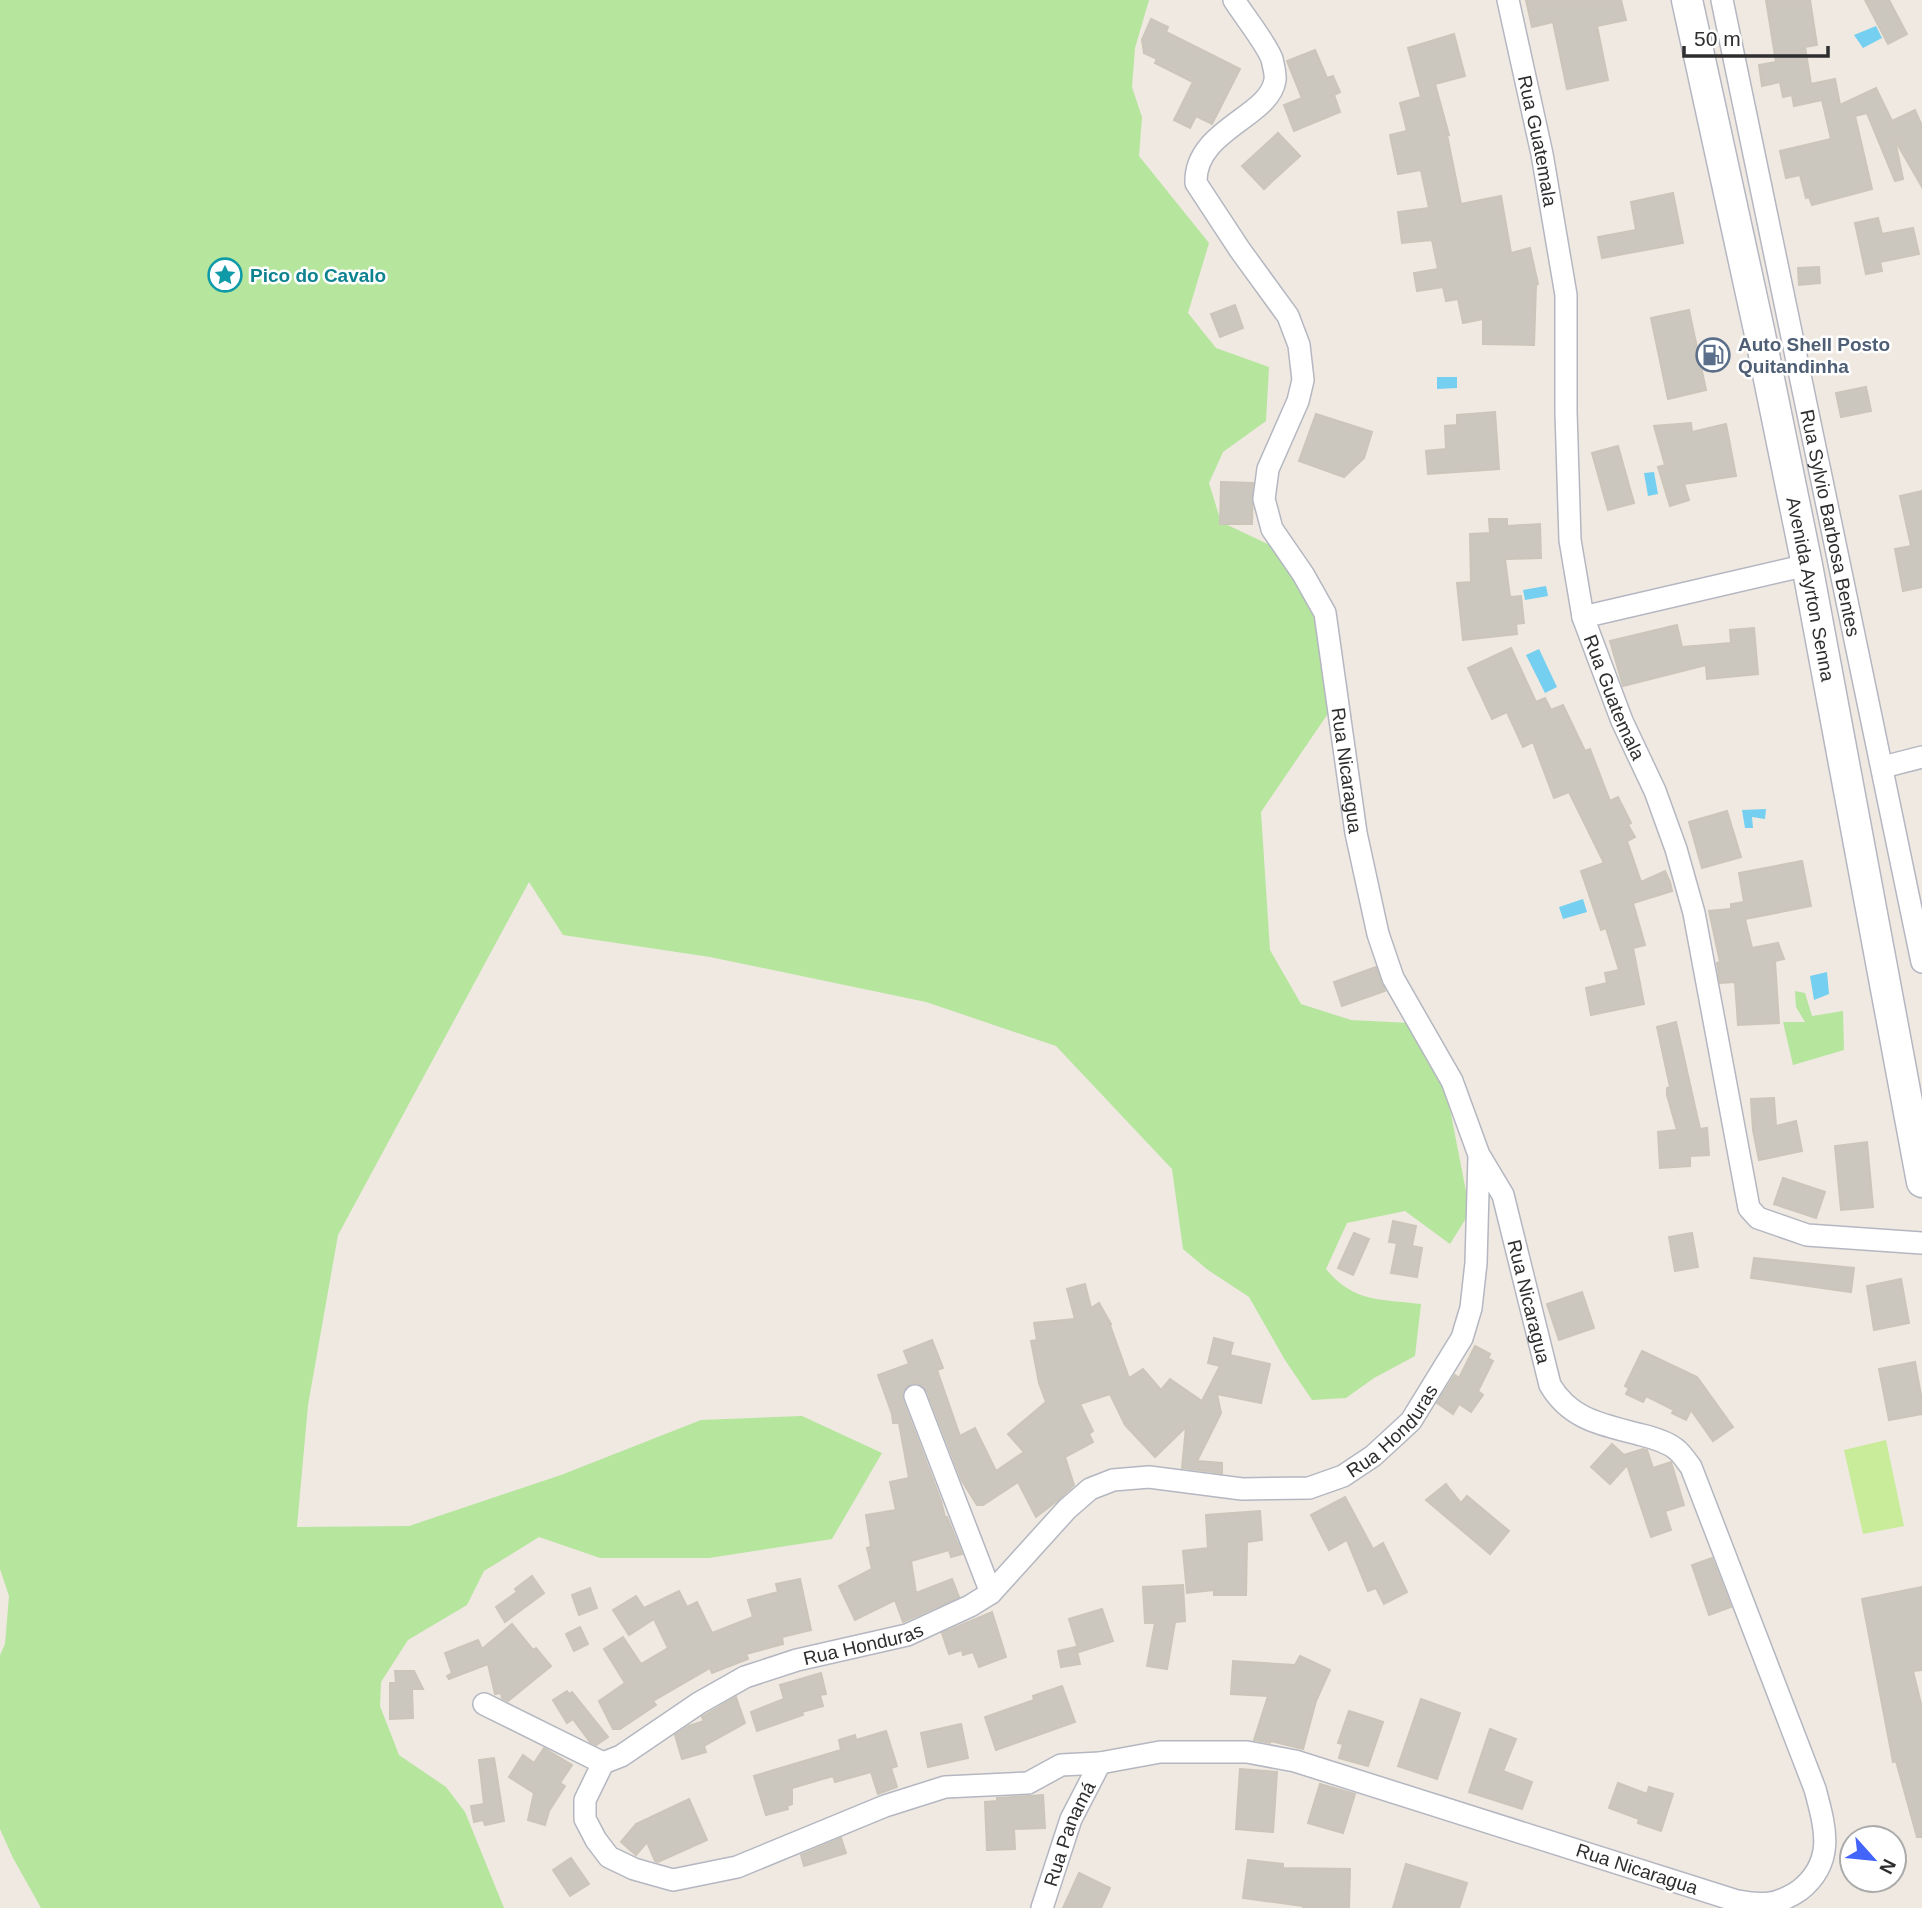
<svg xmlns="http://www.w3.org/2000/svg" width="1922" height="1908" font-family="Arial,sans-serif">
	<rect width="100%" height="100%" fill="#efe9e1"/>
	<g fill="#b6e59e">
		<path d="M0 0H1149L1135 48 1132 87 1142 117 1139 156 1209 243 1188 313 1216 348 1269 367 1266 421 1223 452 1209 483 1221 522 1287 553 1329 630 1327 715 1261 812 1270 950 1301 1004 1351 1020 1410 1023 1444 1078 1470 1212 1450 1244 1405 1211 1347 1223 1326 1269C1354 1303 1381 1299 1421 1304L1415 1356 1374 1378 1346 1398 1312 1400 1285 1360 1249 1297 1208 1270 1183 1249 1172 1169 1056 1046 926 1002 710 957 563 935 529 882 338 1235 308 1405 297 1527 409 1526 561 1475 701 1420 802 1416 882 1453 832 1539 709 1558H600L539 1537 484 1571 467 1605 408 1640 381 1682 380 1706 399 1755 446 1787 465 1812 504 1908H41L13 1858 0 1829V1655L5 1644 9 1596 0 1569Z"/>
		<polygon points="1795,991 1805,993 1812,1016 1843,1011 1844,1050 1793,1065 1783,1022 1805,1022 1796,1007"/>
	</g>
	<polygon fill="#c9ec9a" points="1886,1440 1904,1526 1863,1534 1844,1450"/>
	<g fill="#75cff0">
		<polygon points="1876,26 1882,38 1863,48 1854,35"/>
		<polygon points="1437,377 1457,377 1457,388 1437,389"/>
		<polygon points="1654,472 1658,494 1648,496 1644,473"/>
		<polygon points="1546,586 1548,596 1525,600 1523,590"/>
		<polygon points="1539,649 1557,687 1545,693 1526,655"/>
		<polygon points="1766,809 1765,819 1752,817 1753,828 1745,828 1742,810"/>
		<polygon points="1583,899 1587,912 1563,919 1559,907"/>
		<polygon points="1827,972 1829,994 1814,1000 1810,976"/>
	</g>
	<g fill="#cbc7bf" stroke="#cbc5ba" stroke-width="2">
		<polygon points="1526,0 1621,0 1626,20 1597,26 1608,80 1567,89 1553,22 1532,27"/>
		<polygon points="1766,0 1810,0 1817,45 1805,47 1811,84 1835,79 1840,105 1876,88 1892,121 1915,110 1922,126 1922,187 1895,140 1903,179 1895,181 1867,113 1855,116 1872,189 1812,205 1809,197 1806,198 1800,175 1786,178 1780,151 1831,139 1822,100 1794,106 1792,95 1783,97 1780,82 1762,86 1759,65 1776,62"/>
		<polygon points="1865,0 1889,0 1907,34 1888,44"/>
		<polygon points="1151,19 1168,27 1166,32 1240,69 1212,124 1196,116 1190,128 1174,120 1193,82 1155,63 1157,59 1144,53 1142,40"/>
		<polygon points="1454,34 1465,76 1435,84 1449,135 1447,135 1461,204 1501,196 1511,253 1530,248 1538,284 1536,285 1534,345 1483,344 1483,319 1463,323 1458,299 1446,301 1443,287 1417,291 1414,273 1438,269 1432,240 1402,243 1398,212 1429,208 1421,170 1398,174 1390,135 1407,131 1400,103 1421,97 1408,48"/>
		<polygon points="1315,50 1327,78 1333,76 1340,92 1334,95 1340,112 1294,131 1284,105 1302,98 1287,61"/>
		<polygon points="1278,133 1300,156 1264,189 1242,166"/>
		<polygon points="1673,193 1683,243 1602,258 1598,237 1636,230 1631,202"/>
		<polygon points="1878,218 1882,234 1913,228 1919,254 1880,262 1882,271 1866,274 1855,223"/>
		<polygon points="1819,267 1820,283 1799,285 1798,268"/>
		<polygon points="1235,305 1243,328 1220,337 1211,314"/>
		<polygon points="1689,310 1706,390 1668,399 1651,318"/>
		<polygon points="1866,387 1871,411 1841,417 1836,393"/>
		<polygon points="1495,412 1499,469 1428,474 1426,451 1446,449 1445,426 1457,425 1457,415"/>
		<polygon points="1316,414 1372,432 1364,458 1344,477 1299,461"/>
		<polygon points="1691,423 1692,432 1726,424 1736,476 1684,484 1689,500 1670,506 1658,467 1665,465 1654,426"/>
		<polygon points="1618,446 1634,503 1608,510 1592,453"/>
		<polygon points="1221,482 1253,483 1252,524 1220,524"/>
		<polygon points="1922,491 1922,587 1903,591 1895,549 1911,546 1900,496"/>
		<polygon points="1489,519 1507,519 1507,526 1540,524 1541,558 1505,559 1510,597 1521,596 1524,623 1516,624 1517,634 1463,640 1457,583 1471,582 1470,534 1490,533"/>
		<polygon points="1677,625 1682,647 1731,643 1730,630 1754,628 1758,674 1707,679 1706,665 1623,686 1610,641"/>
		<polygon points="1511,648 1536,702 1545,698 1551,710 1563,705 1585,751 1590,749 1610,801 1618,797 1631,823 1628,825 1635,837 1627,841 1641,882 1665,871 1670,882 1672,891 1633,903 1645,945 1633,948 1644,1004 1591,1015 1586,988 1607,983 1605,973 1619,970 1606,928 1601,930 1581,871 1604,863 1569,792 1554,798 1533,742 1523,747 1507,712 1492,719 1468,668"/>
		<polygon points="1727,811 1741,857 1702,868 1689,822"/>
		<polygon points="1802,861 1811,906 1745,919 1752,948 1778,943 1784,959 1775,961 1779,1023 1738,1025 1735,982 1720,983 1717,963 1720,962 1709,911 1731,909 1731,904 1744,902 1739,873"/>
		<polygon points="1376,967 1385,991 1342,1006 1334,982"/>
		<polygon points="1676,1022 1700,1129 1707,1128 1709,1155 1690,1156 1690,1166 1660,1168 1658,1132 1677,1130 1667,1095 1667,1088 1670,1087 1657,1027"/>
		<polygon points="1774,1098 1776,1126 1796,1121 1802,1151 1759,1160 1753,1130 1751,1099"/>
		<polygon points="1867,1142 1873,1207 1841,1210 1835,1146"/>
		<polygon points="1783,1178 1825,1192 1816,1218 1774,1204"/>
		<polygon points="1393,1221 1416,1226 1412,1246 1422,1248 1417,1277 1391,1273 1397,1243 1389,1242"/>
		<polygon points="1354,1233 1369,1239 1353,1275 1338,1268"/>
		<polygon points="1692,1233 1698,1267 1675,1271 1669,1237"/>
		<polygon points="1754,1258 1854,1268 1851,1292 1751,1278"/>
		<polygon points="1901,1279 1909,1323 1874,1330 1867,1286"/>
		<polygon points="1085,1284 1091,1308 1099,1303 1111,1324 1110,1325 1129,1378 1143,1369 1161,1390 1170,1379 1202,1401 1220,1366 1208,1363 1214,1338 1233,1343 1230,1355 1270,1364 1261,1403 1217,1394 1221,1413 1197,1461 1222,1463 1222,1473 1182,1468 1186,1427 1155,1457 1125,1425 1110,1394 1080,1404 1093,1431 1089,1434 1093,1442 1065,1457 1074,1485 1057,1501 1036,1517 1018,1482 983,1505 977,1505 962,1481 927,1391 918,1383 910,1384 902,1393 903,1401 941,1501 945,1517 947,1517 962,1554 951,1557 949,1550 911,1561 916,1593 952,1579 959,1597 903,1622 895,1600 855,1620 839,1586 872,1569 867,1548 871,1547 866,1515 896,1510 890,1482 909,1478 899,1423 893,1423 892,1414 878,1375 909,1364 904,1351 932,1340 943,1368 937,1370 960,1436 975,1428 996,1471 1024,1452 1008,1434 1046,1402 1039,1383 1031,1341 1037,1340 1034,1323 1075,1319 1067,1289"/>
		<polygon points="1582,1292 1594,1328 1559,1340 1547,1304"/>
		<polygon points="1475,1346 1490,1354 1488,1358 1493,1361 1478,1391 1483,1395 1471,1412 1459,1404 1453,1414 1437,1403 1455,1375 1459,1378"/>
		<polygon points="1642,1351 1697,1377 1733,1427 1713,1441 1691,1410 1686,1420 1672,1413 1674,1410 1646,1396 1643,1402 1626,1394 1629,1388 1625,1386"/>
		<polygon points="1915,1362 1922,1401 1922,1414 1889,1420 1879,1369"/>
		<polygon points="1612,1444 1624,1455 1643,1449 1647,1450 1653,1468 1671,1462 1684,1505 1665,1511 1671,1530 1651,1537 1627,1465 1610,1484 1591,1467"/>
		<polygon points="1446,1484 1461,1503 1467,1496 1509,1531 1490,1554 1426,1500"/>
		<polygon points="1345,1497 1373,1549 1383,1543 1407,1592 1384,1604 1376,1588 1368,1591 1347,1540 1329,1550 1311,1515"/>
		<polygon points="1260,1511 1262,1540 1247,1542 1246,1595 1214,1595 1214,1590 1187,1593 1183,1551 1208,1548 1206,1515"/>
		<polygon points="1712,1558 1731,1607 1709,1615 1692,1565"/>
		<polygon points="532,1576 544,1593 505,1622 496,1607 517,1592 515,1589"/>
		<polygon points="800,1579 811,1630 782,1637 783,1644 746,1654 748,1659 712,1673 710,1668 653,1701 656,1705 620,1729 613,1729 599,1701 625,1683 604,1649 623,1637 641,1664 668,1648 654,1619 629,1635 613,1610 636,1596 644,1608 679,1591 687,1607 697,1602 712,1633 753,1617 748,1600 778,1592 776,1584"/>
		<polygon points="1183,1585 1185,1621 1175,1622 1167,1669 1147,1666 1155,1623 1145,1623 1143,1587"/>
		<polygon points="1922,1587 1922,1670 1913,1671 1922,1708 1922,1837 1917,1837 1896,1761 1893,1762 1862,1599"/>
		<polygon points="590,1588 597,1608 579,1615 572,1595"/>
		<polygon points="1102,1609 1113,1641 1079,1652 1069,1619"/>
		<polygon points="992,1612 1006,1657 979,1667 973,1652 963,1655 962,1650 949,1654 942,1633"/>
		<polygon points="512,1624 533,1650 536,1648 551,1666 508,1701 502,1698 501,1693 495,1694 488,1664 449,1679 447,1676 452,1673 445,1653 478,1640 482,1649"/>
		<polygon points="580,1627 588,1644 574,1651 566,1634"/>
		<polygon points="1076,1647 1080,1664 1061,1667 1058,1651"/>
		<polygon points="1300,1656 1330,1670 1316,1701 1303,1749 1271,1741 1270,1743 1254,1740 1268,1696 1231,1694 1233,1661 1295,1665"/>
		<polygon points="395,1671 414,1671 423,1689 412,1689 413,1718 390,1719 390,1683 396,1683"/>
		<polygon points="821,1673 826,1694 820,1695 823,1706 802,1712 803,1715 757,1731 751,1712 784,1699 780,1685"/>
		<polygon points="1062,1686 1075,1722 996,1750 985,1717 1034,1700 1033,1696"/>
		<polygon points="567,1691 569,1694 572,1692 608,1737 596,1745 590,1742 573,1719 567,1723 553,1700"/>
		<polygon points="736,1697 745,1723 704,1746 706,1752 682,1759 675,1735 689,1726 704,1721 702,1717"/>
		<polygon points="1421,1699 1460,1713 1437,1779 1398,1766"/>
		<polygon points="1349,1711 1383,1722 1368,1766 1339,1758 1343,1744 1338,1743"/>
		<polygon points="961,1724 968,1758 928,1767 921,1733"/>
		<polygon points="1490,1729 1516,1739 1503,1771 1532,1782 1522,1809 1469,1792"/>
		<polygon points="886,1731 897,1766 891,1768 897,1787 878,1794 871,1772 835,1782 833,1776 792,1788 792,1804 787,1806 788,1809 766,1815 754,1776 841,1750 839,1740 855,1735 856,1740"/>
		<polygon points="544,1748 572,1765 560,1783 565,1786 549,1811 545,1825 528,1820 534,1793 509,1777 523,1755 534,1763"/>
		<polygon points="494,1758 504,1821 485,1825 483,1820 474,1822 471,1806 484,1804 479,1760"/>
		<polygon points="1240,1769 1277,1772 1273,1832 1236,1829"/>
		<polygon points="1618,1783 1647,1794 1649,1787 1673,1794 1661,1831 1638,1823 1639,1819 1609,1808"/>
		<polygon points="1320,1784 1355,1794 1343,1833 1308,1823"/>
		<polygon points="1043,1795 1045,1828 1014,1829 1015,1849 987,1850 985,1802 997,1801 997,1798"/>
		<polygon points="689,1799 707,1840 658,1862 655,1861 647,1842 636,1855 621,1842 636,1824"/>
		<polygon points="841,1838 846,1853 804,1866 801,1855"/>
		<polygon points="571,1858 589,1884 570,1896 553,1870"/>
		<polygon points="1248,1860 1283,1864 1283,1868 1350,1869 1349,1908 1303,1908 1303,1906 1243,1898"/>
		<polygon points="1406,1864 1467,1883 1459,1908 1393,1908"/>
		<polygon points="1079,1873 1110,1888 1101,1908 1063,1908"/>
	</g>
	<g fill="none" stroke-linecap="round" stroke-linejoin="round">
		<defs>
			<g id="street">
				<path id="s1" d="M1234 0C1244 16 1266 43 1272 59 1273 64 1276 75 1275 80 1270 117 1194 130 1196 183L1240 250 1288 316 1299 345 1303 380 1298 401 1268 469 1264 499 1272 529 1303 574 1325 613 1356 833 1378 934 1393 978 1452 1081 1479 1155 1503 1195 1550 1385C1571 1421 1605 1425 1642 1435 1654 1438 1668 1442 1677 1450 1682 1454 1687 1462 1691 1467L1815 1789C1825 1827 1836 1861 1800 1890 1793 1895 1780 1902 1770 1903 1760 1905 1747 1902 1737 1901L1295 1761 1247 1752H1160L1100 1763 1061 1765 1028 1783 945 1787 885 1806 737 1867 673 1880 634 1869 609 1857 596 1840 585 1819V1800L603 1763 621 1756 699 1703 745 1677 797 1660 907 1635 970 1606 991 1593 1067 1509 1090 1489 1113 1480 1149 1477 1242 1489 1309 1488 1343 1476 1373 1456 1411 1421 1462 1338 1471 1308 1476 1263 1479 1155"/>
				<path id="s2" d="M1508 0 1542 154 1566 295V412L1570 540 1583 617 1622 721 1655 791 1676 849 1694 913 1749 1208 1758 1218 1807 1235 1922 1243"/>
				<path id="s3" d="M1722 0 1922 962"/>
				<polyline points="1583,617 1807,565"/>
				<polyline points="1883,767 1922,757"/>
				<polyline points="915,1396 991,1593"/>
				<polyline points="484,1704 603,1763"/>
				<path id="s4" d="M1042 1908 1071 1819 1100 1763"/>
			</g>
			<g id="secondary">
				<path id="s5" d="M1687 0 1759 330 1807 565 1922 1182"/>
			</g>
		</defs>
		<use href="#street" stroke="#b4b7c1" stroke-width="24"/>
		<use href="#secondary" stroke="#b4b7c1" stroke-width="33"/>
		<use href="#street" stroke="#fff" stroke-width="21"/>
		<use href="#secondary" stroke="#fff" stroke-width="30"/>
	</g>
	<defs>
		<symbol id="sight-ring" viewBox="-11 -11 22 22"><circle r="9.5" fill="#fff" stroke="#0f9aa8" stroke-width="1.5"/><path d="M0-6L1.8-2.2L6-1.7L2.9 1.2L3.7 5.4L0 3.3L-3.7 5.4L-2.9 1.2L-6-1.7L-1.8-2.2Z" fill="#0f9aa8"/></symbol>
		<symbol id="fuel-ring" viewBox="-11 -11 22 22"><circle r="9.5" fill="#fff" stroke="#5c6f8a" stroke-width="1.5"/><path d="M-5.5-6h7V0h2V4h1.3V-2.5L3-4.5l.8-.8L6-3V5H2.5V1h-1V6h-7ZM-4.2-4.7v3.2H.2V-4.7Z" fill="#5c6f8a"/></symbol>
	</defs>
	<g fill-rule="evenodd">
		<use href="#sight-ring" x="206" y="256" width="38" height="38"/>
		<use href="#fuel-ring" x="1694" y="336" width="38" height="38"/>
	</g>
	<g text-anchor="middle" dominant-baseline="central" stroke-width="5" stroke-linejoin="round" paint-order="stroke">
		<g font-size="19" fill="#2e2e2e" stroke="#fff">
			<text stroke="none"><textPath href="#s2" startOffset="144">Rua Guatemala</textPath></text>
			<text stroke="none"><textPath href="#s3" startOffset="534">Rua Sylvio Barbosa Bentes</textPath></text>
			<text stroke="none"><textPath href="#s5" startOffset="602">Avenida Ayrton Senna</textPath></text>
			<text stroke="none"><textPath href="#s2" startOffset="710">Rua Guatemala</textPath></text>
			<text stroke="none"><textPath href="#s1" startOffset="870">Rua Nicaragua</textPath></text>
			<text stroke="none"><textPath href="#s1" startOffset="1437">Rua Nicaragua</textPath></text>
			<text stroke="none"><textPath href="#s1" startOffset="4392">Rua Honduras</textPath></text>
			<text stroke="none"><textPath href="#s1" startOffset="3784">Rua Honduras</textPath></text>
			<text stroke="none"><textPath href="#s4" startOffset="79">Rua Panamá</textPath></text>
			<text transform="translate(1637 1869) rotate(18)">Rua Nicaragua</text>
		</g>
		<g font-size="19" font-weight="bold" fill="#0d838f" stroke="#fff" text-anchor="start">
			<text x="250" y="275">Pico do Cavalo</text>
		</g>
		<g font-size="19" font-weight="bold" fill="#4e5e75" stroke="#fff" text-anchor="start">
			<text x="1738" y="344">Auto Shell Posto<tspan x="1738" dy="22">Quitandinha</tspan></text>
		</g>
	</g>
	<g transform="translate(1873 1859) rotate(117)"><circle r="33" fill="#ffffff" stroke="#ababab" stroke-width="2"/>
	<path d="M0-5L12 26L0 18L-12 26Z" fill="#4264fb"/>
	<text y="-10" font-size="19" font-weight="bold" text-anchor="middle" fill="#2e2e2e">N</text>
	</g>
	<path d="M1684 46v10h144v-10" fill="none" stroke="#2e2e2e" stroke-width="3.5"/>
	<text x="1694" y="46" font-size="21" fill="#2e2e2e" stroke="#ffffff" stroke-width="5" paint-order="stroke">50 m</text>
</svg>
